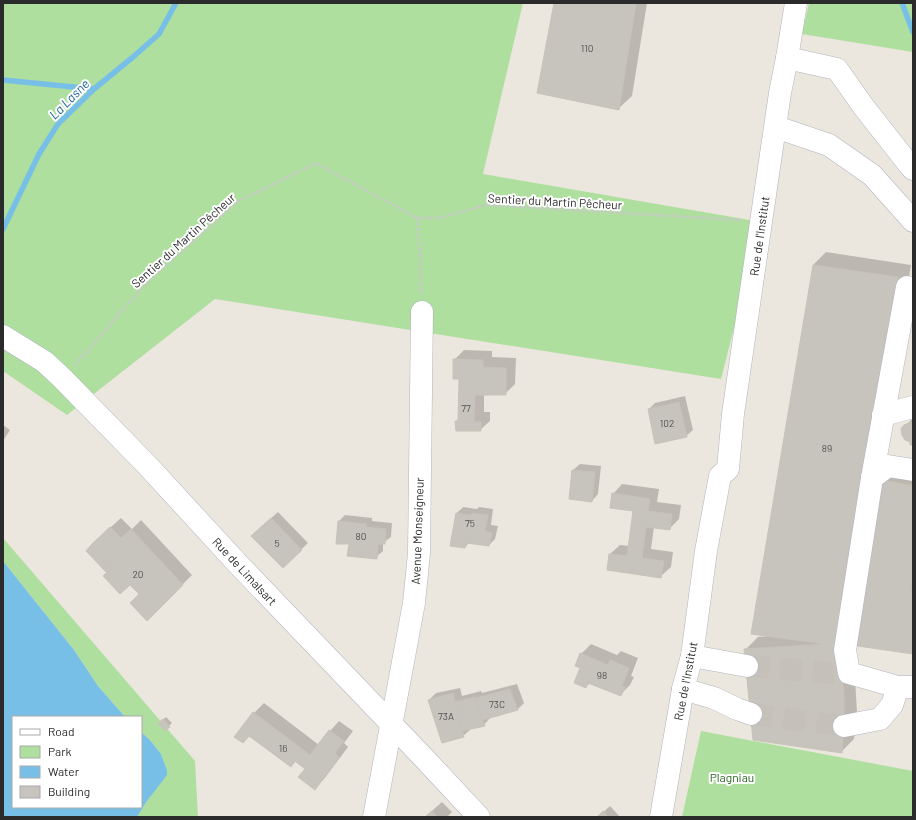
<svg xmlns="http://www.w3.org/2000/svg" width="916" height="820" font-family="Barlow,sans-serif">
	<rect width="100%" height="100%" fill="#ece7de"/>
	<g fill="#aedf9e">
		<polygon points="3,3 523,3 483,174 761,222 721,379 215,299 67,415 3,371"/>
		<polygon points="809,3 913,3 913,52 802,34"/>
		<polygon points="3,538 195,761 198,817 137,817 167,770 161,754 150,740 141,732 141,717 125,717 98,686 74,650 3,561"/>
		<polygon points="701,731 913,771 913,817 682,817"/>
	</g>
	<polygon fill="#78bfe7" points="3,561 74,650 98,686 125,717 13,717 13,807 141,807 141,732 150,740 161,754 167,770 167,775 147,801 137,817 3,817"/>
	<g fill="#0003">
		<polygon points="555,3 647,3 632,96 619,108"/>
		<polygon points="826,252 911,265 858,604 884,481 897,468 913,471 913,653 853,645 857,712 854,739 841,752 745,650 758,637 769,636 813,265"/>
		<polygon points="464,350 492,351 492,357 516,358 515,384 505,394 484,394 484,412 490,412 490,421 480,430 456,421 459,419 460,378 454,360"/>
		<polygon points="685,396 693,430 686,436 649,409 655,403"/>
		<polygon points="913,418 913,444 905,426"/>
		<polygon points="3,425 10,430 3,441"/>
		<polygon points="580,464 601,466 598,494 592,501 573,470"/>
		<polygon points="622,484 659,489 657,502 681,505 679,519 669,529 654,527 651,549 673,552 671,567 661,576 610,554 620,545 630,546 635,510 613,494"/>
		<polygon points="463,507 477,509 479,507 493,509 491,525 498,526 495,539 489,545 470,542 465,547 451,545 457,513"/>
		<polygon points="278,512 308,543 283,567 259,529"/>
		<polygon points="345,515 372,518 372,521 392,523 391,537 383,543 383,551 376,557 350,544 339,521"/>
		<polygon points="121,518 132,529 141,520 192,575 147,620 141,594 130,583 108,573 103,534"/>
		<polygon points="591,644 617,655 621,651 638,658 631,676 634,677 630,685 620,695 590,683 586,687 581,668 581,654"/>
		<polygon points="517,684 524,703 518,709 490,717 490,718 484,725 469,728 470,730 463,736 429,700 436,693 460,688 462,696 481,691 482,693"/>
		<polygon points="264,703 319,745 330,731 339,721 353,731 344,743 348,747 324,779 314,789 306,769 296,761 291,766 254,713"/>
		<polygon points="166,717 172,723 165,730 159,723"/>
		<polygon points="442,802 452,812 447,817 425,817"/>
		<polygon points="610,806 620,817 598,817"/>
	</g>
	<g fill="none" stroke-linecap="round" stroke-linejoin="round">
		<g stroke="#78bfe7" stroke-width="5.5">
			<polyline points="902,3 913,32"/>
			<polyline points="3,80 94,89"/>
			<polyline points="3,229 39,154 58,124 94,89 133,57 159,34 176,3"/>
		</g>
	</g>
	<g fill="#c7c4bd" stroke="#c7c3b8">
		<polygon points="554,3 636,3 619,110 537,93"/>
		<polygon points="813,265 898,277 845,618 840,642 844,698 844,726 842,753 753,740 744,649 826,644 751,634"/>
		<polygon points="453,359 483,360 483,367 506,368 506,395 475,395 474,422 481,422 481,431 456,431 455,421 458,421 459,379 453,379"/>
		<polygon points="679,402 687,437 655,444 648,409"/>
		<polygon points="913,419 913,445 910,445 910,442 905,440 902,435 901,429 904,425 912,422"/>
		<polygon points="572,470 595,472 592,502 569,499"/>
		<polygon points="883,480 913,486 913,577 911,590 913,590 913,654 851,645"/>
		<polygon points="612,493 650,499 648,511 672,514 670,530 646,527 642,558 664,561 661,578 607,570 609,554 627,556 633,511 610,508"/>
		<polygon points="456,513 471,515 472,513 488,515 485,531 492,533 489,546 466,543 465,548 450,546"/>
		<polygon points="271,518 302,550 283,568 251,536"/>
		<polygon points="338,521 366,524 366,527 386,529 385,544 378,544 377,559 347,556 349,544 336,544"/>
		<polygon points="110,527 121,538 131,529 183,585 147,621 130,603 139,594 130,585 120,594 103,576 112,567 92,544"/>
		<polygon points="92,544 112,567 107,573 86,551"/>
		<polygon points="580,653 608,665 610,660 629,668 622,686 625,687 621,696 588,683 586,688 574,683 580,668 575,666"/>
		<polygon points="510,689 518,710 483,720 476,698"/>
		<polygon points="453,693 464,737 442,743 428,700"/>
		<polygon points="475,697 485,726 462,731 455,702"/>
		<polygon points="253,712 310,755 329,730 344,741 335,753 339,757 315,790 298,777 305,769 295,761 291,767 249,736 243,743 234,737"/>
		<polygon points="163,719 170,727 165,731 158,723"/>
		<polygon points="432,811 437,817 425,817"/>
		<polygon points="603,811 608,817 597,817"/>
	</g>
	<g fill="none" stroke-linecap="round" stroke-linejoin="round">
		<g stroke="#c5c1ba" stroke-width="22" stroke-dasharray="22 11" stroke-linecap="butt">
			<polyline points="747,666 842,674"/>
			<polyline points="751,714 844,726"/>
		</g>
		<defs>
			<g id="minor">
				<polyline points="787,58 837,69 863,106 910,166 913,169"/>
				<polyline points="776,127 829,145 872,175 913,221"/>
				<polyline points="3,336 45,362 63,379 147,465 239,565 422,756 479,817"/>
				<polyline points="883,415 913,407"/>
				<polyline points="913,470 888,466 872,478 845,650 849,673 898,687 913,687"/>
				<polyline points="872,478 907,287"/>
				<polyline points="692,656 747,666"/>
				<polyline points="683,689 714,698 737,709 751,714"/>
				<polyline points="844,726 880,719 892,705 898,687"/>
				<polyline points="374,817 414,603 419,553 422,312"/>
				<polyline points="661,817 683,689 692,656 706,551 720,476 728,469 733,414 761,222 780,93 787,58 796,3"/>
			</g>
		</defs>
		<use href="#minor" stroke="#b1b3bd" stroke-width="23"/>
		<g stroke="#c8c8c8" stroke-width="2.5" stroke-dasharray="3 2" stroke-linecap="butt">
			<polyline points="417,218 420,248 421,294"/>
			<polyline points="75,365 146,283 237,202 316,163 417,218 440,218 486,205 742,220"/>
		</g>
		<use href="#minor" stroke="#fff" stroke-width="22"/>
	</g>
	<g text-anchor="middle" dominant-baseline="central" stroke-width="4" stroke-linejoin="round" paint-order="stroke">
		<g font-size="10" fill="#525150">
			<text x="587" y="48">110</text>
			<text x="466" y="408">77</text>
			<text x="667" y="423">102</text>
			<text x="827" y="448">89</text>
			<text x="470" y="523">75</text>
			<text x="361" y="536">80</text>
			<text x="277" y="543">5</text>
			<text x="138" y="574">20</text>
			<text x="602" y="675">98</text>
			<text x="497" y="704">73C</text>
			<text x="446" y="716">73A</text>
			<text x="283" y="748">16</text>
		</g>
		<g font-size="12" fill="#2b2b2b" stroke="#fff">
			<text transform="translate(555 201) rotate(3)">Sentier du Martin Pêcheur</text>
			<text transform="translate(759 236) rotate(-82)">Rue de l'Institut</text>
			<text transform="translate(183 240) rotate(-42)">Sentier du Martin Pêcheur</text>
			<text transform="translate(417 531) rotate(-88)">Avenue Monseigneur</text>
			<text transform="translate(245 571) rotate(47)">Rue de Limalsart</text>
			<text transform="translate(685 681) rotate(-79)">Rue de l'Institut</text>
		</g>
		<g font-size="12" fill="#27641f" stroke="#fff">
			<text x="732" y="777">Plagniau</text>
		</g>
		<g font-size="13" font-style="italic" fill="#165d93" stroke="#fff">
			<text transform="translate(69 99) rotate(-45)">La Lasne</text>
		</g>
	</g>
	<rect width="916" height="820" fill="none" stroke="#2b2b2b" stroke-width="8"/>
	<rect x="12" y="716" width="130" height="92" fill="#ffffff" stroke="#aaaaaa"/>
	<rect x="20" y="729" width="20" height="6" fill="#ffffff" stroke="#aaaaaa"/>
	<text x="48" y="736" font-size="12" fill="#2b2b2b">Road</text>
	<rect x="20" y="746" width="20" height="12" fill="#aedf9e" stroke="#aaaaaa"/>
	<text x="48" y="756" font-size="12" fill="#2b2b2b">Park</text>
	<rect x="20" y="766" width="20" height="12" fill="#78bfe7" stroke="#aaaaaa"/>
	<text x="48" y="776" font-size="12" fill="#2b2b2b">Water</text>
	<rect x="20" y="786" width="20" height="12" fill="#c7c4bd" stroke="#aaaaaa"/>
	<text x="48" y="796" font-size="12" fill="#2b2b2b">Building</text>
</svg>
